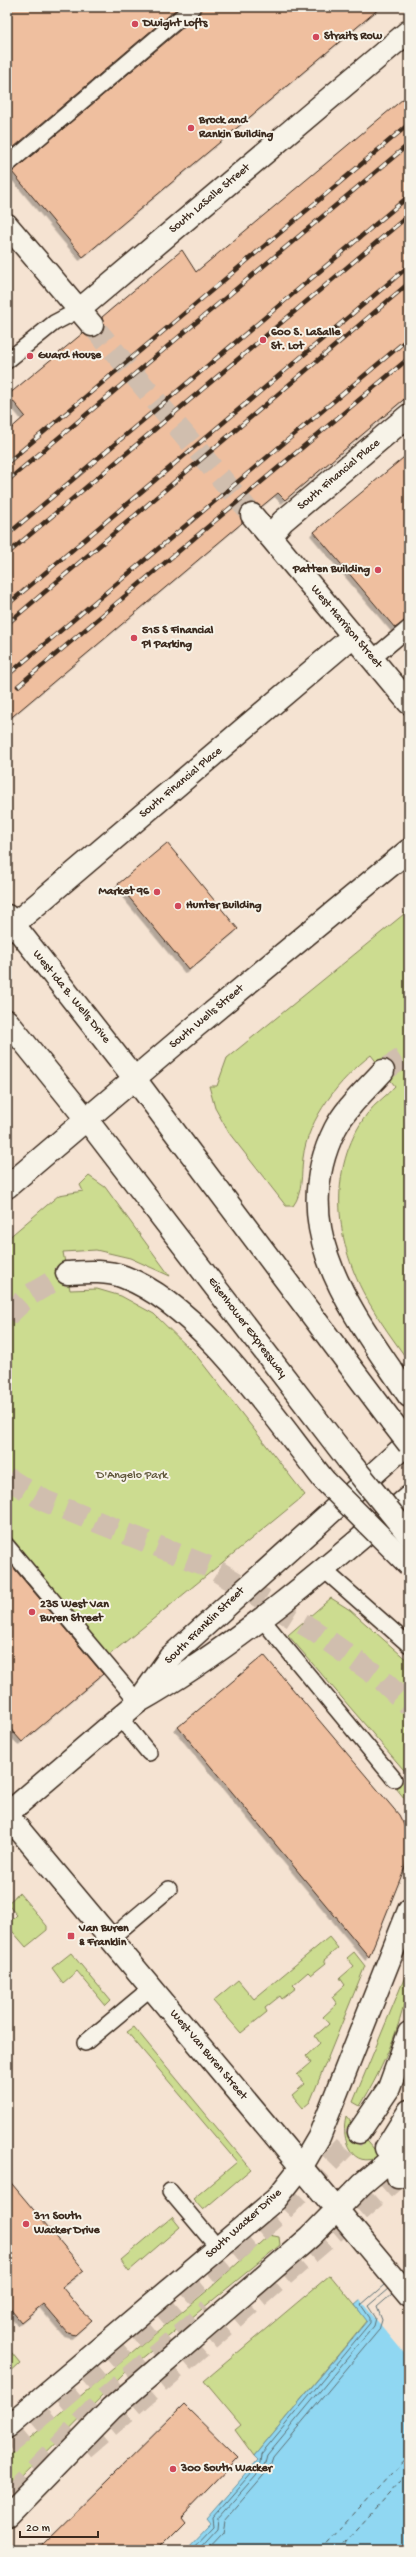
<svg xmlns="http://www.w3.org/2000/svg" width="416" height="2557" font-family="'Gochi Hand',sans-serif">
	<defs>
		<filter id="shadow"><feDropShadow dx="-3.5" dy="3.5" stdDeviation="0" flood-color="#0004"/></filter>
	</defs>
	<rect width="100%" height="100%" fill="#f5e3d2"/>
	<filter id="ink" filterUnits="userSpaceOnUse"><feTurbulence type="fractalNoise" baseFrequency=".025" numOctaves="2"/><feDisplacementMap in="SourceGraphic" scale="8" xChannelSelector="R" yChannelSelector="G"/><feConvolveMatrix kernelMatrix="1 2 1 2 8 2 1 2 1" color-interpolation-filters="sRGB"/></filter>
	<g filter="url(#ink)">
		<g fill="#ccdc90" stroke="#848357">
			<path d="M409 910V1362C395 1342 380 1322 368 1301 335 1244 326 1170 367 1114 375 1103 387 1096 395 1086L371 1055C340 1079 308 1118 303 1158 301 1174 303 1193 293 1206H286L229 1133 215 1108 209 1086H217L227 1058Z"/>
			<polygon points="89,1176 105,1187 170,1276 130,1258 96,1250 63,1252 70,1290 97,1289 121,1296 154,1314 196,1355 305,1495 108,1656 7,1532 7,1239 59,1195 83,1191 80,1185"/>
			<polygon points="331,1598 350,1610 409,1662 409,1804 396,1788 409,1776 288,1635"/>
			<polygon points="19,1893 47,1926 47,1930 26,1947 7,1925 17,1915 7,1904"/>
			<polygon points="329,1937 338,1948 324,1960 326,1963 311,1975 308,1972 293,1985 296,1988 282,1999 280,1996 265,2008 267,2012 241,2033 213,2001 238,1980 254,1999"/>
			<polygon points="354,1952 365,1966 310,2102 303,2108 292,2095 305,2084 297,2075 311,2063 306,2056 320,2043 315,2036 329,2024 323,2017 337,2004 332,1997 345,1985 340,1978 354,1966 347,1958"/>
			<polygon points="71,1953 111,2001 106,2006 77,1971 63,1983 52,1968"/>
			<path d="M409 1967C409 2011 383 2069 360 2106L353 2102Z"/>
			<polygon points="134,2027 251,2169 203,2210 193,2199 237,2162 127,2032"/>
			<path d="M346 2116 380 2156C352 2171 340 2139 346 2116Z"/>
			<polygon points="172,2217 180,2227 129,2271 121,2260"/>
			<polygon points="269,2235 279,2237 280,2245 129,2369 7,2492 7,2457 208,2290"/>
			<polygon points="330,2275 367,2320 254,2456 235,2430 241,2425 204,2381"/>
			<polygon points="7,2347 20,2363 7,2375"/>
		</g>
		<polygon fill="#90d7f2" stroke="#6e929d" points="409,2259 409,2550 185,2550 210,2524 206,2519 258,2460 254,2456 367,2321 355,2305"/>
		<polygon fill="#f5e3d2" points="409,2257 409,2359 359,2299"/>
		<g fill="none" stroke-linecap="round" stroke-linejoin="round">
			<g stroke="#5d6f73" stroke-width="1">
				<polyline points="191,2550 213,2527 212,2518 260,2463 261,2454 370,2323 370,2318 361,2305 384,2285"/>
				<polyline points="198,2550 217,2529 218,2518 264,2466 267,2455 374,2326 376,2318 368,2306 388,2289"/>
				<polyline points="206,2550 223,2532 225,2520 269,2469 273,2457 379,2330 382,2320 377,2307 392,2294"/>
			</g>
			<g stroke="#505553" stroke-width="1" stroke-dasharray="5 4" stroke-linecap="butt">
				<polyline points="322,2550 409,2454"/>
				<polyline points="338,2550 409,2472"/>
			</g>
		</g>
		<g fill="#efbf9f" stroke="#3b2a1e" filter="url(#shadow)">
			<polygon points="7,7 179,7 7,153"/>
			<polygon points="202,7 381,7 83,257 12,172 199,14"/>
			<polygon points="409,94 409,395 285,500 278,493 261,507 256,503 244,505 240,511 242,523 7,721 7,432 25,416 8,395 83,333 88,337 100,335 104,329 102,317 182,250 196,272"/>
			<polygon points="409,453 409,619 395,628 314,532"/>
			<polygon points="167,843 238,929 189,970 118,884"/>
			<polygon points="7,1560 103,1674 22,1742 7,1725"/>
			<polygon points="264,1655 399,1815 406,1829 409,1846 405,1867 369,1957 178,1727"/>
			<polygon points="7,2178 84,2270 62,2287 82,2311 92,2320 75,2335 68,2333 43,2304 21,2322 7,2305"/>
			<polygon points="184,2405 238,2458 181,2517 185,2522 157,2550 37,2550"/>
		</g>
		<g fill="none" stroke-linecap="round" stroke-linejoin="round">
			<polyline stroke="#d0beae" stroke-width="22" stroke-dasharray="22 11" stroke-linecap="butt" points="92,325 252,515"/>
			<g stroke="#d0beae" stroke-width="22" stroke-dasharray="22 11" stroke-linecap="butt">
				<polyline points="7,2445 278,2215 359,2132"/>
				<polyline points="13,2494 103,2400 208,2311"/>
			</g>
			<g stroke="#d0beae" stroke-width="22" stroke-dasharray="22 11" stroke-linecap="butt">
				<polyline points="383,1071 409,1054"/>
				<polyline points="7,1316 28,1296 67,1273"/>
				<polyline points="7,1478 45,1501 212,1568 313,1630 380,1678 409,1706"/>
				<polyline points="84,2448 398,2177"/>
			</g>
			<defs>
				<g id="service">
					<polyline points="7,165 193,7"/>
					<polyline points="7,361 54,323 79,310"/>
					<polyline points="372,659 409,628"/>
					<polyline points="7,1546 138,1702"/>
					<polyline points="323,1569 409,1645"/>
					<polyline points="261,1618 394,1779"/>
					<polyline points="120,1718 149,1753"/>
					<polyline points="111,1938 169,1889"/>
					<polyline points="85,2043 152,1987"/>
					<polyline points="170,2191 218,2248"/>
				</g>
				<g id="minor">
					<polyline points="79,310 409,31"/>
					<polyline points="270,536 283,521 409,415"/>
				</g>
				<polyline id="tertiary" points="7,930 353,636"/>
				<g id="secondary">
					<polyline points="7,225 92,325"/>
					<polyline points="252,515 409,703"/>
					<polyline points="7,916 135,1079"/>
					<polyline points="7,1021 87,1120"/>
					<polyline points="7,1187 195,1027 409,850"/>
					<polyline points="7,1814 138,1702 170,1657 409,1442"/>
					<polyline points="7,1815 409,2296"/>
					<polyline points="7,2427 276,2199 302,2166 319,2137 409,1910"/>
					<polyline points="7,2516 111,2409 310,2237 362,2184 409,2144"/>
				</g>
				<g id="trunk">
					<polyline points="359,2132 389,2088 409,2033"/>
					<polyline points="386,2148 409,2111"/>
				</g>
				<g id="motorway">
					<path d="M383 1071C367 1089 346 1107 335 1129 284 1231 355 1315 409 1396"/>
					<polyline points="135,1079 392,1422"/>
					<polyline points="87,1120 348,1460"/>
					<path d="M67 1273C85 1272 106 1270 124 1277 201 1306 273 1416 324 1480"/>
					<path d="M138 1702C236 1646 323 1571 409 1497"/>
					<polyline points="398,2177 409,2167"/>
				</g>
			</defs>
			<use href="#service" stroke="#3b2a1e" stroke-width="18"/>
			<use href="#minor" stroke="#3b2a1e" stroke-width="25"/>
			<use href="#tertiary" stroke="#3b2a1e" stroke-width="25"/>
			<use href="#secondary" stroke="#3b2a1e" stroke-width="25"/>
			<use href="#trunk" stroke="#3b2a1e" stroke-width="25"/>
			<use href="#motorway" stroke="#3b2a1e" stroke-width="25"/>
			<use href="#service" stroke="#f7f3e8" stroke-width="15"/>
			<use href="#minor" stroke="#f7f3e8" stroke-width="22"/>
			<use href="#tertiary" stroke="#f7f3e8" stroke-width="22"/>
			<use href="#secondary" stroke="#f7f3e8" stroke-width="22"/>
			<use href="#trunk" stroke="#f7f3e8" stroke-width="22"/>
			<use href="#motorway" stroke="#f7f3e8" stroke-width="22"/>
			<defs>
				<g id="rail">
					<polyline points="7,463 409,124"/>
					<polyline points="7,481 409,144"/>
					<polyline points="7,535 409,196"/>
					<polyline points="7,554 409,215"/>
					<polyline points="7,605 409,266"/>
					<polyline points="7,624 409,283"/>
					<polyline points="9,674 409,338"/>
					<polyline points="18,686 409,358"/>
				</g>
			</defs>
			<use href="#rail" stroke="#3b2a1e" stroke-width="4.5"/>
			<use href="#rail" stroke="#f7f3e8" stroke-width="3" stroke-dasharray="9" stroke-linecap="butt"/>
			<defs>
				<g id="motorway-bridge">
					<polyline points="392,1422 409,1444"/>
					<polyline points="348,1460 409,1535"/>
					<polyline points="324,1480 409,1565"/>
				</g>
			</defs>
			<use href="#motorway-bridge" stroke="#3b2a1e" stroke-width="25" stroke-linecap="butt"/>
			<use href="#motorway-bridge" stroke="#f7f3e8" stroke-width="22"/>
		</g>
	</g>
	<g fill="#d1495b" stroke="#f7f3e8" stroke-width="1.5">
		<circle cx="135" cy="24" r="4"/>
		<circle cx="316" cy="37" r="4"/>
		<circle cx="191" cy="128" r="4"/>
		<circle cx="263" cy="340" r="4"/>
		<circle cx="30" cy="356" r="4"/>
		<circle cx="378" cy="570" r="4"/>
		<circle cx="134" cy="638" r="4"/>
		<circle cx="157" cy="892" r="4"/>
		<circle cx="178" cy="906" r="4"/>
		<circle cx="32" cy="1612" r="4"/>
		<rect x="67" y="1932" width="8" height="8" rx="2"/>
		<circle cx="26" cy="2224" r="4"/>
		<circle cx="173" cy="2469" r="4"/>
	</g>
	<g text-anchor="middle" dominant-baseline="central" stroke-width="4" stroke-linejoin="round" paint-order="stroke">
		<g font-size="12" font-weight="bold" fill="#3b2a1e" stroke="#f7f3e8" text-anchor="start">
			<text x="143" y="24">Dwight Lofts</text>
			<text x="324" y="37">Straits Row</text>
			<text x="199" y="121">Brock and<tspan x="199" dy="14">Rankin Building</tspan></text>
			<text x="271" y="333">600 S. LaSalle<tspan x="271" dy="14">St. Lot</tspan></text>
			<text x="38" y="356">Guard House</text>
			<text x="370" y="570" text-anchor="end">Patten Building</text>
			<text x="142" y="631">515 S Financial<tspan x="142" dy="14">Pl Parking</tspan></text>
			<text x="149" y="892" text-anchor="end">Market 96</text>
			<text x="186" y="906">Hunter Building</text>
			<text x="40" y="1605">235 West Van<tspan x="40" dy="14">Buren Street</tspan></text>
			<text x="79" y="1929">Van Buren<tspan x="79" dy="14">&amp; Franklin</tspan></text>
			<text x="34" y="2217">311 South<tspan x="34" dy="14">Wacker Drive</tspan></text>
			<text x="181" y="2469">300 South Wacker</text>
		</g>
		<g font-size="12" fill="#3b2a1e" stroke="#f7f3e8">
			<text transform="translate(210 199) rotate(-40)">South LaSalle Street</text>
			<text transform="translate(339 475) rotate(-40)">South Financial Place</text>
			<text transform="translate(346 627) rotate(50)">West Harrison Street</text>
			<text transform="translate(181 783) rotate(-40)">South Financial Place</text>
			<text transform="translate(71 997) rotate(51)">West Ida B. Wells Drive</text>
			<text transform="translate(207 1017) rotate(-40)">South Wells Street</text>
			<text transform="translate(247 1328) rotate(53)">Eisenhower Expressway</text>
			<text transform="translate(205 1626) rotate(-44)">South Franklin Street</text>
			<text transform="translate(208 2055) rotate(50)">West Van Buren Street</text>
			<text transform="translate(244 2224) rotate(-42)">South Wacker Drive</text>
		</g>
		<g font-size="12" fill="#5f563a" stroke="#f7f3e8">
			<text x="132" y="1476">D'Angelo Park</text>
		</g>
	</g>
	<rect width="416" height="2557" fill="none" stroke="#f7f3e8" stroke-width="24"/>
	<rect x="12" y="12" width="392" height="2533" fill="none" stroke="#3b2a1e" stroke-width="1.5" filter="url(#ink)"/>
	<path d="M20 2531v6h78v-6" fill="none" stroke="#3b2a1e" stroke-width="2"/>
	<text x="26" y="2531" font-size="12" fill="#3b2a1e" stroke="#f7f3e8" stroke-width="3" paint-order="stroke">20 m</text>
</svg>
